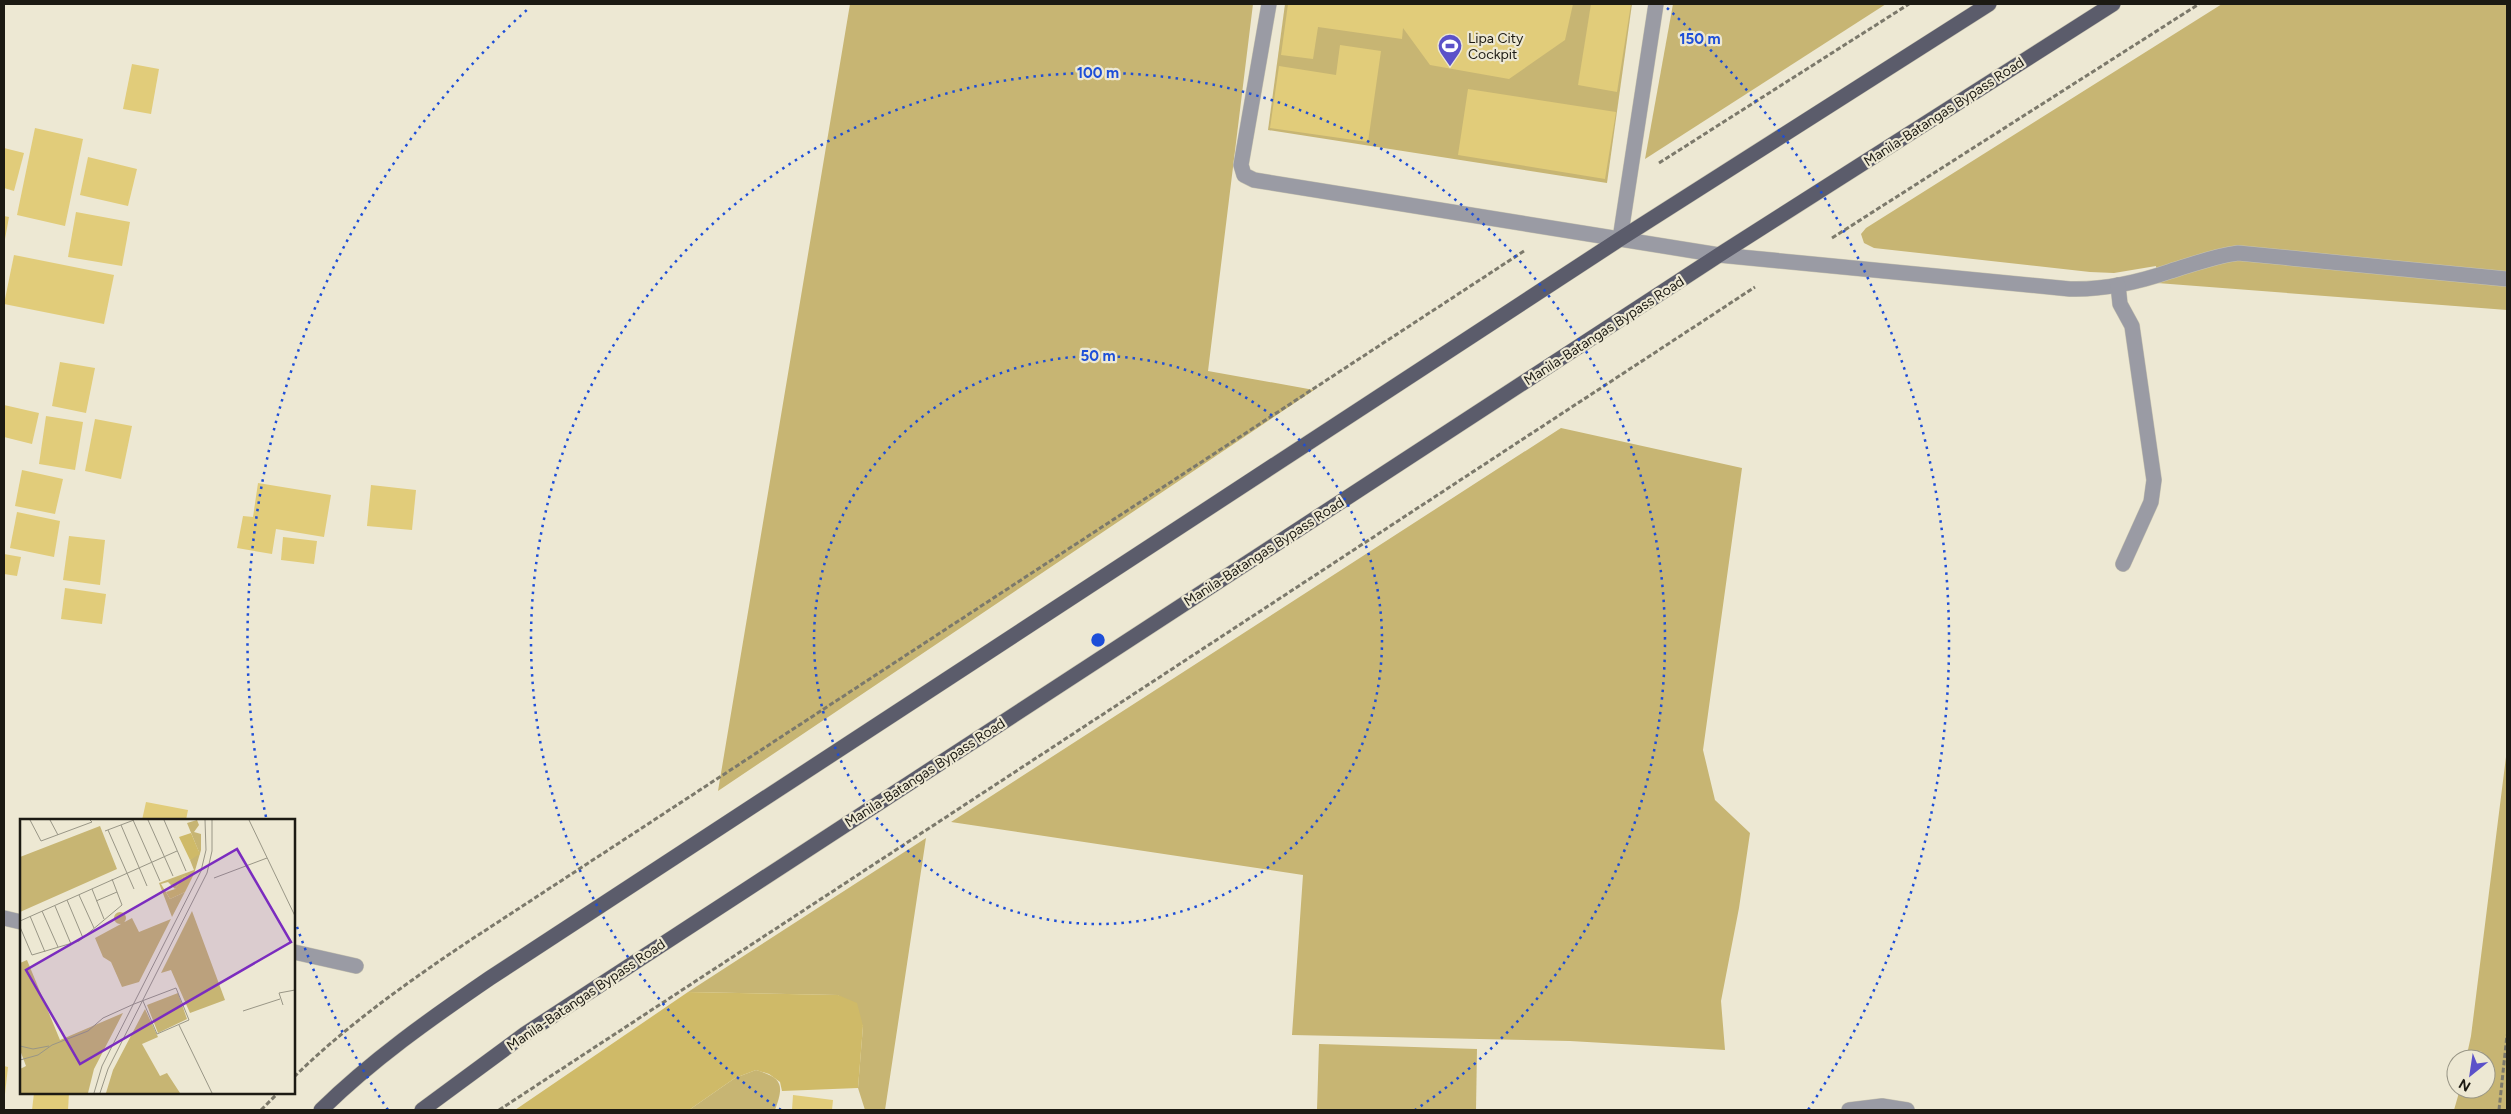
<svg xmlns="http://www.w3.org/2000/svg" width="2511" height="1114" font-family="Figtree,sans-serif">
	<rect width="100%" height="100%" fill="#ede8d3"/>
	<g fill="#c7b573">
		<polygon points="850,4 1253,4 1208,371 1314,390 718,791"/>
		<polygon points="1285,4 1632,4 1607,183 1268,130"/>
		<polygon points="1673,4 1886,4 1645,159"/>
		<polygon points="2222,4 2507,4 2507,310 2157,283 2156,266 2114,273 2090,272 1874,248 1864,243 1861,234 1866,228"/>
		<polygon points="1561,428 1742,468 1703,750 1715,800 1750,833 1739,908 1721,1001 1725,1050 1570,1041 1292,1035 1303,875 951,822"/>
		<polygon points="2507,749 2507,1110 2454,1110 2460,1089 2486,1089 2486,1059 2466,1059 2471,1036"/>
		<polygon points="926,838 885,1110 865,1110 858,1088 863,1026 838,995 688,992"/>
		<polygon points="1319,1044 1477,1049 1476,1110 1317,1110"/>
		<path d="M756 1070C783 1078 784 1085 775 1110H689L735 1078Z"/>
	</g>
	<polygon fill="#cfba68" points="688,992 838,995 857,1003 863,1026 858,1088 782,1091 780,1082 769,1074 756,1070 735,1078 689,1110 515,1110"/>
	<g fill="#e1cc7a">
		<polygon points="1288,4 1573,4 1565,40 1509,79 1430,65 1403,28 1402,39 1318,27 1313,59 1281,55"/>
		<polygon points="1591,4 1631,4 1617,92 1578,85"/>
		<polygon points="1340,45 1381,51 1368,142 1270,128 1279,66 1336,75"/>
		<polygon points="132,64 159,69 151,114 123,109"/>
		<polygon points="1468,89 1616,112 1605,179 1458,155"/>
		<polygon points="35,128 83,139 65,226 17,215"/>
		<polygon points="4,148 24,153 14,191 4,188"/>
		<polygon points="88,157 137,169 128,206 80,195"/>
		<polygon points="76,212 130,222 122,266 68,257"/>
		<polygon points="4,216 9,217 5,239 4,238"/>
		<polygon points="14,255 114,275 104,324 4,304"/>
		<polygon points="60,362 95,368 86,413 52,406"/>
		<polygon points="4,405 39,413 32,444 4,437"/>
		<polygon points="46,416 83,422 75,470 39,464"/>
		<polygon points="95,419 132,426 121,479 85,471"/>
		<polygon points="22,470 63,479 55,514 15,506"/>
		<polygon points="258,483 331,495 324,537 276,529 272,554 237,548 243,516 253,517"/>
		<polygon points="371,485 416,490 412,530 367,526"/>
		<polygon points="17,512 60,521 54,557 10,548"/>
		<polygon points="69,536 105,540 100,585 63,580"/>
		<polygon points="283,537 317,541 314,564 281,560"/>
		<polygon points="4,554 21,557 17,576 4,574"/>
		<polygon points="65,588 106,594 102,624 61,619"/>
		<polygon points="146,802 188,810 186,820 142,820"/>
		<polygon points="4,1066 8,1067 5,1094 4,1094"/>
		<polygon points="34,1093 69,1093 68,1110 32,1110"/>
		<polygon points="793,1095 833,1100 832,1110 792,1110"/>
	</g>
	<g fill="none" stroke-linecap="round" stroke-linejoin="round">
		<defs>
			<g id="minor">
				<path d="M1269 4 1241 165 1244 175 1254 180 1719 255 2070 289C2104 290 2139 282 2171 271 2194 264 2214 256 2238 253L2507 279"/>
				<polyline points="1620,239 1656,4"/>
				<polyline points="2118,285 2120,304 2132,326 2154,480 2151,502 2123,564"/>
				<polyline points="4,918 21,922"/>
				<polyline points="294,952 356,966"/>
				<polyline points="1849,1110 1882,1106 1907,1110"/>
			</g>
			<g id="major">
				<path d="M321 1110C372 1060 430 1019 490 978L1620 239 1989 4"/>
				<polyline points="422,1110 525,1034 1719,255 2113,4"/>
			</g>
		</defs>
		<use href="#minor" stroke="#c7c3b0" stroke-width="16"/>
		<use href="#major" stroke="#c7c3b0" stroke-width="16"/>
		<g stroke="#7c796b" stroke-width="3" stroke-dasharray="5 2.5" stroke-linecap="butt">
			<polyline points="1659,163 1909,4"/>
			<polyline points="1832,238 2199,4"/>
			<path d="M294 1077C346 1026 405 984 466 943L1524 251"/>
			<polyline points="261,1110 278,1093"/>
			<polyline points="499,1110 1755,287"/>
			<polyline points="2499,1110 2507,1035"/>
		</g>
		<use href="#minor" stroke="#9a9ba4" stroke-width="15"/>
		<use href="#major" stroke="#5b5c6b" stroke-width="15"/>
	</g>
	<g fill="none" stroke="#1d4ed8" stroke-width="2.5" stroke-dasharray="2.5 5">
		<circle cx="1098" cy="640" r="284"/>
		<path d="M781 1110A567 567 0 1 1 1415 1110"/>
		<path d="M388 1110A851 851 0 0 1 296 924M266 817A851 851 0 0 1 529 8M1667 8A851 851 0 0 1 1808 1110"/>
	</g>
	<defs>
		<symbol id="stadium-pin" viewBox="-11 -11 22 30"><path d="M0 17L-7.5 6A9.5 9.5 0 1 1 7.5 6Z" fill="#5b51c9" stroke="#ede8d3"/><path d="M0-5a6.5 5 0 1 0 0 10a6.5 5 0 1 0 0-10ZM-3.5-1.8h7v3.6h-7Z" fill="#fff"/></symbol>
	</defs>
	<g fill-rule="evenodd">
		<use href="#stadium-pin" x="1436" y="32" width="28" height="38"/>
	</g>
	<g text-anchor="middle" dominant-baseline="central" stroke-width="4.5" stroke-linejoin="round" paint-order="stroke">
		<g font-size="14" fill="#1c1a13" stroke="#ede8d3" text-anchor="start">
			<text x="1468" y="38">Lipa City<tspan x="1468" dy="16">Cockpit</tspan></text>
		</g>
		<g font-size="14" fill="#1c1a13" stroke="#ede8d3">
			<text transform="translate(1944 112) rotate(-33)">Manila-Batangas Bypass Road</text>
			<text transform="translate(1604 331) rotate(-33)">Manila-Batangas Bypass Road</text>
			<text transform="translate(1264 552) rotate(-33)">Manila-Batangas Bypass Road</text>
			<text transform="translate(925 773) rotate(-33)">Manila-Batangas Bypass Road</text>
			<text transform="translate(586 995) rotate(-34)">Manila-Batangas Bypass Road</text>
		</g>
	</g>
	<g transform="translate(20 819)">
		<rect width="275" height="275" fill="#ede8d3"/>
		<path d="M177 1 179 6 174 13 181 15V31L174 55 163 58 155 70 148 63 141 65 150 80 165 73 152 98 139 64 174 51 170 41 179 33 167 4ZM80 7 97 50 0 93V38ZM172 92 205 181 170 194 151 151 141 154ZM94 99a6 6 0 1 1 12 0a6 6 0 1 1-12 0ZM112 99 119 113 151 100 119 163 102 168 91 143 83 138 75 119ZM7 141 40 221 103 194 74 250 68 274H0V250L6 247 0 231V144ZM158 174 167 200 138 214 127 186ZM125 190 138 218 122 225 140 257 147 254 160 274H86L93 251Z" fill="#c7b573"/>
		<path d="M171 14 180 35 170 41 159 18ZM174 55 165 73 150 80 146 73 155 70 163 58Z" fill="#cfba68"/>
		<path fill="none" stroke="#999686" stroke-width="1" d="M10 1 21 22 72 3 70 1M30 1 38 16M113 1 140 62M128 1 153 57M144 1 166 52M229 1 275 97M101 6 127 67M88 11 114 70M85 12 114 1M194 59 247 39M72 70 84 100M59 76 74 109M47 81 63 119M76 82 97 73M35 87 51 125M22 92 38 128M10 97 25 133M0 102 157 32M0 108 12 136 59 122 102 86 92 60M263 186 259 174 275 171M223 192 260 180M159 206 192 274M0 227 13 230 29 227M0 241 18 236 32 226 68 212 83 199 114 185 156 169 169 201 137 215 123 182M74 274 82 247 181 52 186 31 185 1M80 274 88 250 187 54 192 32V1"/>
		<path fill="#7b2cbf" fill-opacity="0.15" stroke="#7b2cbf" stroke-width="2.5" d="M217 30 271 123 60 245 6 151Z"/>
		<rect width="275" height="275" fill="none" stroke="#1c1a13" stroke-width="2.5"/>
	</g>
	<circle cx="1098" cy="640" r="8" fill="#1d4ed8" stroke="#ede8d3" stroke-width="2.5"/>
	<g font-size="15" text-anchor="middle" font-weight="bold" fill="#1d4ed8" stroke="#ede8d3" stroke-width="4.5" stroke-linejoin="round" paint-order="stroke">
		<text x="1700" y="44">150 m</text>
		<text x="1098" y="78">100 m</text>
		<text x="1098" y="361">50 m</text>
	</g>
	<rect width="2511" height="1114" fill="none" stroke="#1c1a13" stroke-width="10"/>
	<g transform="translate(2471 1074) rotate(210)"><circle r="24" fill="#ede8d3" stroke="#999686"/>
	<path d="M0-4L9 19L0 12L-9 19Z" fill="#5b51c9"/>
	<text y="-8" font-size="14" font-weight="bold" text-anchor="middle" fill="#1c1a13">N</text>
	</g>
</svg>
